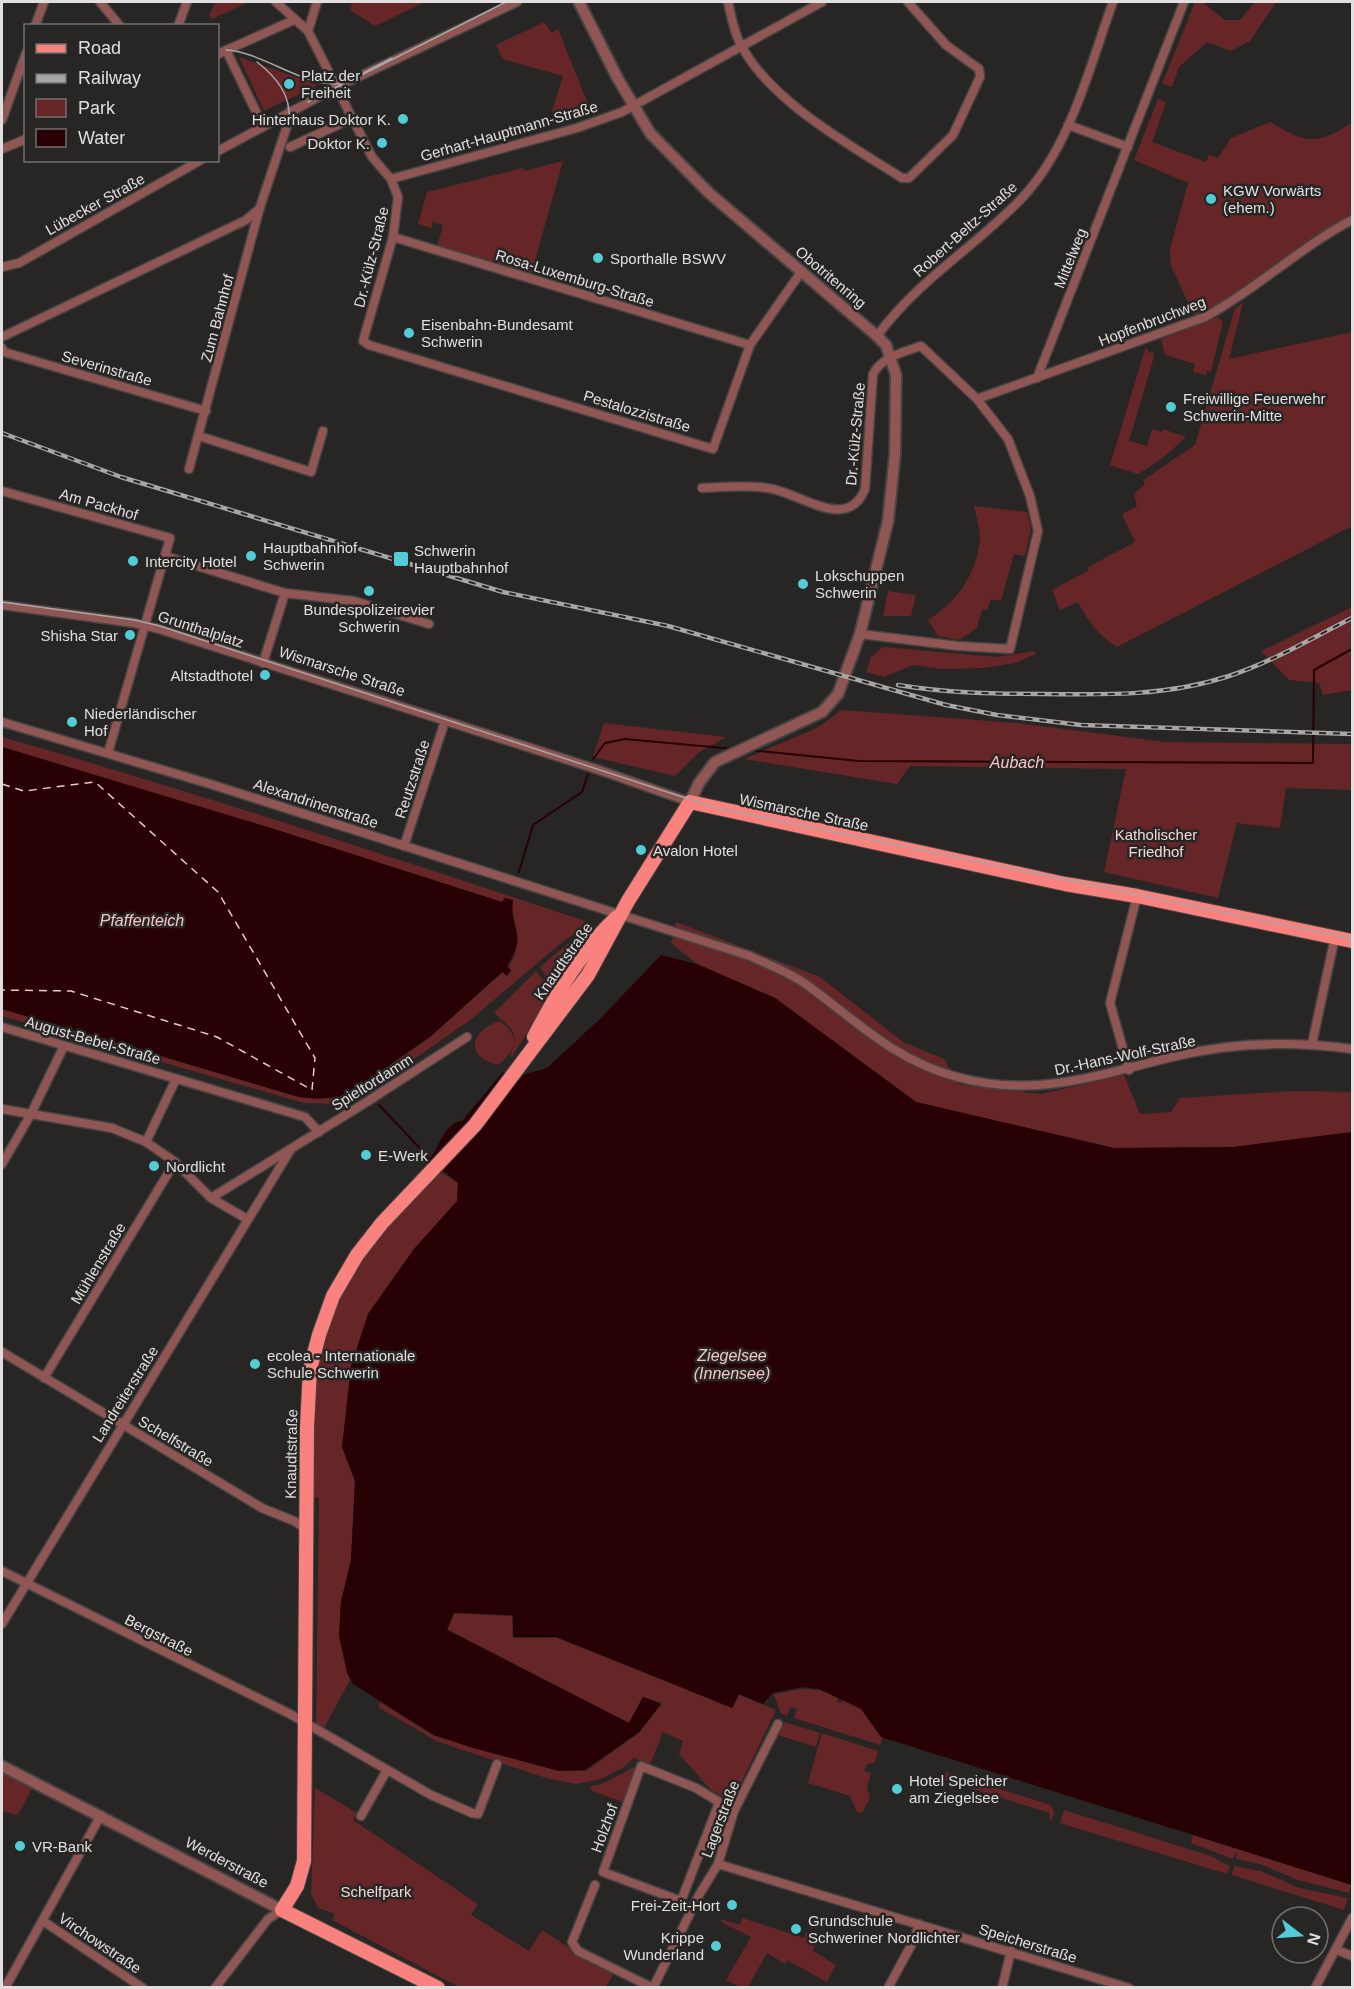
<svg xmlns="http://www.w3.org/2000/svg" width="1354" height="1989" font-family="Helvetica,sans-serif">
	<rect width="100%" height="100%" fill="#282525"/>
	<g fill="#662627">
		<polygon points="215,2 249,2 212,19 209,16"/>
		<polygon points="353,2 425,2 375,26 350,10"/>
		<polygon points="1195,2 1202,2 1225,20 1240,20 1255,2 1276,2 1250,41 1231,51 1207,42 1179,67 1172,87 1162,84"/>
		<polygon points="544,22 552,33 558,29 590,109 556,121 552,111 563,76 503,59 496,45"/>
		<polygon points="239,57 318,85 264,111"/>
		<path d="M1158 99 1166 102 1152 142 1206 162 1209 155 1218 158 1231 138 1270 122C1305 142 1314 147 1350 124L1352 125V215C1298 244 1253 295 1194 315L1171 266 1170 249 1188 183 1134 160Z"/>
		<polygon points="563,161 530,278 436,250 443,225 433,222 431,228 418,224 427,192 523,168 524,171"/>
		<path d="M1243 303 1229 359 1352 332V526L1117 647C1099 636 1087 620 1078 602L1060 610 1052 590 1089 570 1088 567 1135 542 1122 514 1137 506 1134 494 1145 484 1143 480 1195 445 1235 308Z"/>
		<polygon points="1218,317 1223,322 1211,372 1207,371 1206,375 1193,372 1195,364 1165,355 1161,339"/>
		<polygon points="1146,346 1149,353 1153,352 1154,357 1129,441 1147,446 1152,429 1162,432 1163,429 1186,437 1163,458 1138,474 1110,465"/>
		<path d="M974 506 1027 512 1031 529 1025 556 1014 554 1001 601 991 599 987 610 982 609 977 628 959 640 938 636 928 620C958 601 976 575 980 539 980 529 976 516 974 506Z"/>
		<polygon points="888,591 916,595 911,616 883,616"/>
		<polygon points="1352,607 1352,690 1323,695 1319,683 1289,680 1261,651"/>
		<polygon points="883,647 997,657 1035,651 1036,654 1015,663 982,668 943,669 913,665 884,677 866,672 871,657"/>
		<polygon points="841,710 1017,723 1166,742 1352,744 1352,790 1286,788 1280,828 1237,823 1218,898 1104,872 1126,769 910,766 897,784 744,759 819,727"/>
		<polygon points="604,723 726,737 698,753 675,776 593,757"/>
		<path d="M2 737C198 793 392 857 585 921L586 928 566 939 469 1021 363 1094 338 1104 304 1103 2 1016V1009L299 1097C324 1101 355 1097 375 1081L373 1076 430 1037 503 972 506 975C507 966 513 961 515 953 519 935 511 917 512 900L505 898 502 902 274 829 2 747Z"/>
		<polygon points="676,922 820,977 903,1042 944,1059 958,1084 1041,1094 1124,1075 1140,1114 1171,1112 1180,1098 1293,1091 1352,1092 1352,1132 1233,1147 1114,1148 916,1102 775,998 697,964 671,943"/>
		<polygon points="584,935 586,939 554,989 540,967 566,945"/>
		<path d="M536 971 552 992 512 1057 510 1056C520 1032 512 1029 494 1013Z"/>
		<path d="M500 1021C521 1037 517 1049 498 1065 464 1057 470 1030 500 1021Z"/>
		<path d="M442 1173 458 1183 457 1201 414 1249 368 1314 342 1447 355 1481 351 1560 341 1602 339 1636 350 1680 323 1730 316 1726 319 1498 314 1497C306 1397 314 1316 378 1235 394 1215 414 1197 432 1179Z"/>
		<polygon points="454,1613 512,1616 513,1638 557,1638 733,1708 739,1695 776,1710 732,1802 711,1790 679,1754 683,1741 663,1732 650,1765 634,1758 624,1767 601,1779 576,1784 546,1778 436,1741 378,1707 380,1702 434,1736 559,1771 586,1771 639,1733 662,1703 643,1697 629,1723 447,1629"/>
		<polygon points="802,1689 819,1690 839,1697 837,1702 842,1703 844,1699 861,1709 883,1737 880,1745 794,1718 797,1709 790,1707 787,1716 781,1714 774,1694"/>
		<polygon points="785,1722 820,1733 816,1747 778,1735"/>
		<polygon points="822,1733 878,1751 875,1762 867,1764 864,1771 871,1773 867,1787 870,1798 862,1813 857,1812 850,1796 808,1783"/>
		<polygon points="634,1767 636,1768 623,1802 590,1790 592,1786 604,1783"/>
		<polygon points="946,1772 1051,1805 1054,1813 1052,1820 1049,1819 1050,1813 944,1780"/>
		<polygon points="2,1773 32,1788 18,1815 2,1811"/>
		<polygon points="315,1788 357,1813 353,1820 478,1904 471,1915 529,1951 542,1930 592,1963 614,1973 606,1987 459,1987 332,1920 335,1914 318,1908 311,1894"/>
		<polygon points="1064,1810 1211,1856 1230,1866 1227,1874 1060,1823"/>
		<polygon points="1193,1835 1351,1885 1349,1893 1298,1880 1260,1864 1236,1859 1237,1853 1235,1853 1233,1859 1191,1843"/>
		<polygon points="1234,1866 1261,1871 1299,1888 1348,1898 1344,1910 1232,1875"/>
		<polygon points="742,1918 804,1938 806,1932 817,1936 813,1951 836,1965 827,1982 787,1960 785,1964 767,1953 748,1987 740,1987 726,1980 751,1937 721,1922 721,1919 740,1925"/>
	</g>
	<g fill="#270103">
		<path d="M2 747 274 829 502 902 505 898 513 900C509 930 529 932 507 966L511 970 507 976 502 972 430 1037 374 1076 375 1081C354 1097 324 1101 299 1097L2 1009Z"/>
		<path d="M661 955 697 964 775 998 916 1102 1114 1148 1233 1147 1352 1132V1885L881 1737 861 1709 819 1689 802 1687 773 1693 763 1704 739 1694 732 1708 557 1637H513V1615L454 1613 447 1630 629 1723 643 1697 661 1704 639 1732 585 1770 559 1771 473 1748 434 1735 353 1684 347 1673 339 1636 341 1602 351 1560 355 1481 342 1447 351 1366 368 1314 414 1249 457 1201 458 1183 430 1159C439 1147 445 1122 462 1121L503 1072 519 1081 523 1075 547 1068 601 1018Z"/>
	</g>
	<g fill="none" stroke-linecap="round" stroke-linejoin="round">
		<g stroke="#270103" stroke-width="2">
			<polyline points="749,750 859,761 1313,763 1314,670 1352,649"/>
			<polyline points="593,759 605,743 625,739 734,749"/>
			<polyline points="519,872 533,825 582,792 588,774"/>
			<polyline points="379,1105 430,1159"/>
		</g>
		<polyline stroke="#f7c5c2" stroke-width="1.5" stroke-dasharray="8 6" stroke-linecap="butt" points="2,784 24,791 95,782 218,892 315,1058 312,1090 217,1037 71,991 2,990"/>
		<defs>
			<g id="minor">
				<polyline points="100,2 120,26"/>
				<polyline points="276,2 308,31 372,157 391,179 398,197 393,237 363,341 369,345 713,449 750,345 801,272"/>
				<path d="M728 2C731 15 734 33 741 45 770 101 850 145 902 178H909L953 135 980 77 979 69 946 45 908 2"/>
				<polyline points="35,26 44,2"/>
				<polyline points="178,26 187,2"/>
				<polyline points="308,31 317,2"/>
				<polyline points="226,50 263,126"/>
				<polyline points="218,54 294,20"/>
				<polyline points="2,120 26,53"/>
				<polyline points="1068,125 1128,147"/>
				<polyline points="290,147 353,118"/>
				<polyline points="2,149 26,139"/>
				<polyline points="218,151 337,87 517,2"/>
				<polyline points="391,179 577,128 622,112 822,2"/>
				<polyline points="393,237 750,345"/>
				<polyline points="2,267 19,263 201,160"/>
				<path d="M877 336C917 281 976 246 1022 198 1071 146 1089 68 1113 2"/>
				<polyline points="2,337 246,220 260,208"/>
				<polyline points="2,348 4,352 206,411"/>
				<polyline points="1037,378 1184,2"/>
				<path d="M977 399 1205 317C1257 289 1300 247 1352 220"/>
				<polyline points="199,436 311,472 323,431"/>
				<polyline points="189,469 260,207 289,120 290,111"/>
				<path d="M702 488C723 487 746 485 767 488 798 491 847 534 865 489L873 374C882 357 903 352 921 346L977 399 1008 439 1030 496 1038 531 1010 649 958 646 860 634"/>
				<polyline points="2,491 170,538 108,753"/>
				<polyline points="165,556 285,593 263,663"/>
				<polyline points="285,593 354,601 429,624"/>
				<polyline points="2,605 134,623 159,629 596,769 690,802"/>
				<path d="M2 722 210 784 750 956C769 965 791 973 807 985 858 1022 894 1060 957 1077 1036 1099 1100 1074 1176 1056 1235 1042 1293 1041 1352 1049"/>
				<polyline points="404,846 445,721"/>
				<polyline points="2,1027 305,1117 319,1132"/>
				<polyline points="1312,1044 1335,937"/>
				<polyline points="1129,1070 1110,1003 1137,896"/>
				<polyline points="2,1109 112,1128 146,1142 175,1162 211,1198 247,1219"/>
				<polyline points="146,1142 176,1079"/>
				<polyline points="2,1164 31,1114 64,1046"/>
				<polyline points="211,1198 365,1103 467,1037"/>
				<polyline points="2,1352 262,1508 294,1521 307,1529"/>
				<polyline points="44,1378 175,1162"/>
				<polyline points="2,1571 290,1714 431,1795 472,1813 478,1814 497,1764"/>
				<polyline points="2,1624 291,1149"/>
				<polyline points="719,1803 681,1901 603,1872 641,1766 696,1788 734,1811"/>
				<polyline points="361,1816 387,1770"/>
				<polyline points="718,1864 1129,1988"/>
				<polyline points="595,1885 572,1942 578,1951 653,1988 699,1895 718,1864 734,1811 778,1724"/>
				<polyline points="43,1921 143,1988"/>
				<polyline points="1337,1950 1352,1956"/>
				<polyline points="5,1988 101,1815"/>
				<polyline points="215,1988 268,1919 282,1910"/>
				<polyline points="888,1988 914,1940 919,1924"/>
				<polyline points="1002,1988 1011,1951"/>
				<polyline points="1315,1988 1352,1918"/>
			</g>
			<g id="tertiary">
				<polyline points="579,2 618,79 650,133 709,193 877,336 886,345 896,375 895,454 888,521 860,634 838,694 822,712 715,762 699,783 690,802"/>
				<polyline points="2,1766 282,1910"/>
			</g>
			<g id="primary">
				<path d="M534 1037C556 995 582 949 617 917"/>
				<polyline points="438,1988 282,1910 297,1886 304,1861 307,1427 310,1369 319,1335 333,1296 357,1255 382,1223 475,1125 588,975 628,901 690,802 1065,884 1137,896 1352,941"/>
			</g>
		</defs>
		<use href="#minor" stroke="#454343" stroke-width="11"/>
		<use href="#tertiary" stroke="#454343" stroke-width="14"/>
		<use href="#primary" stroke="#454343" stroke-width="16"/>
		<use href="#minor" stroke="#905654" stroke-width="8"/>
		<use href="#tertiary" stroke="#905654" stroke-width="10"/>
		<use href="#primary" stroke="#f9827f" stroke-width="14"/>
		<g stroke="#a8a5a5" stroke-width="1.5">
			<path d="M226 50C261 51 310 91 342 83 359 78 376 66 392 58L308 102 506 2"/>
			<path d="M257 62C276 77 291 94 289 120"/>
			<polyline points="2,602 135,620 160,626 713,807 1352,939"/>
		</g>
		<defs>
			<g id="rail">
				<polyline points="2,433 121,477 503,592 668,626 946,705 997,715 1081,725 1352,734"/>
				<path d="M898 685C946 693 995 694 1043 694 1106 695 1168 696 1229 676 1272 662 1312 638 1352 618"/>
			</g>
		</defs>
		<use href="#rail" stroke="#a8a5a5" stroke-width="4.5"/>
		<use href="#rail" stroke="#282525" stroke-width="2" stroke-dasharray="7" stroke-linecap="butt"/>
	</g>
	<g fill="#52ccd5" stroke="#282525" stroke-width="2">
		<circle cx="289" cy="84" r="6"/>
		<circle cx="403" cy="119" r="6"/>
		<circle cx="382" cy="143" r="6"/>
		<circle cx="1211" cy="199" r="6"/>
		<circle cx="598" cy="258" r="6"/>
		<circle cx="409" cy="333" r="6"/>
		<circle cx="1171" cy="407" r="6"/>
		<circle cx="251" cy="556" r="6"/>
		<rect x="393" y="551" width="16" height="16" rx="3"/>
		<circle cx="133" cy="561" r="6"/>
		<circle cx="803" cy="584" r="6"/>
		<circle cx="369" cy="591" r="6"/>
		<circle cx="130" cy="635" r="6"/>
		<circle cx="265" cy="675" r="6"/>
		<circle cx="72" cy="722" r="6"/>
		<circle cx="641" cy="850" r="6"/>
		<circle cx="366" cy="1155" r="6"/>
		<circle cx="154" cy="1166" r="6"/>
		<circle cx="255" cy="1364" r="6"/>
		<circle cx="897" cy="1789" r="6"/>
		<circle cx="20" cy="1846" r="6"/>
		<circle cx="732" cy="1905" r="6"/>
		<circle cx="796" cy="1929" r="6"/>
		<circle cx="716" cy="1946" r="6"/>
	</g>
	<g text-anchor="middle" dominant-baseline="central" stroke-width="5" stroke-linejoin="round" paint-order="stroke">
		<g font-size="15" fill="#e0dede" stroke="#282525" text-anchor="start">
			<text x="301" y="75">Platz der<tspan x="301" dy="17">Freiheit</tspan></text>
			<text x="391" y="119" text-anchor="end">Hinterhaus Doktor K.</text>
			<text x="370" y="143" text-anchor="end">Doktor K.</text>
			<text x="1223" y="190">KGW Vorwärts<tspan x="1223" dy="17">(ehem.)</tspan></text>
			<text x="610" y="258">Sporthalle BSWV</text>
			<text x="421" y="324">Eisenbahn-Bundesamt<tspan x="421" dy="17">Schwerin</tspan></text>
			<text x="1183" y="398">Freiwillige Feuerwehr<tspan x="1183" dy="17">Schwerin-Mitte</tspan></text>
			<text x="263" y="547">Hauptbahnhof<tspan x="263" dy="17">Schwerin</tspan></text>
			<text x="414" y="550">Schwerin<tspan x="414" dy="17">Hauptbahnhof</tspan></text>
			<text x="145" y="561">Intercity Hotel</text>
			<text x="815" y="575">Lokschuppen<tspan x="815" dy="17">Schwerin</tspan></text>
			<text x="369" y="609" text-anchor="middle">Bundespolizeirevier<tspan x="369" dy="17">Schwerin</tspan></text>
			<text x="118" y="635" text-anchor="end">Shisha Star</text>
			<text x="253" y="675" text-anchor="end">Altstadthotel</text>
			<text x="84" y="713">Niederländischer<tspan x="84" dy="17">Hof</tspan></text>
			<text x="653" y="850">Avalon Hotel</text>
			<text x="378" y="1155">E-Werk</text>
			<text x="166" y="1166">Nordlicht</text>
			<text x="267" y="1355">ecolea - Internationale<tspan x="267" dy="17">Schule Schwerin</tspan></text>
			<text x="909" y="1780">Hotel Speicher<tspan x="909" dy="17">am Ziegelsee</tspan></text>
			<text x="32" y="1846">VR-Bank</text>
			<text x="720" y="1905" text-anchor="end">Frei-Zeit-Hort</text>
			<text x="808" y="1920">Grundschule<tspan x="808" dy="17">Schweriner Nordlichter</tspan></text>
			<text x="704" y="1937" text-anchor="end">Krippe<tspan x="704" dy="17">Wunderland</tspan></text>
		</g>
		<g font-size="15" fill="#e0dede" stroke="#282525">
			<text transform="translate(509 131) rotate(-16)">Gerhart-Hauptmann-Straße</text>
			<text transform="translate(95 204) rotate(-29)">Lübecker Straße</text>
			<text transform="translate(965 229) rotate(-42)">Robert-Beltz-Straße</text>
			<text transform="translate(371 257) rotate(-76)">Dr.-Külz-Straße</text>
			<text transform="translate(1070 258) rotate(-68)">Mittelweg</text>
			<text transform="translate(831 277) rotate(40)">Obotritenring</text>
			<text transform="translate(575 278) rotate(17)">Rosa-Luxemburg-Straße</text>
			<text transform="translate(217 318) rotate(-75)">Zum Bahnhof</text>
			<text transform="translate(1152 321) rotate(-21)">Hopfenbruchweg</text>
			<text transform="translate(107 368) rotate(16)">Severinstraße</text>
			<text transform="translate(637 411) rotate(17)">Pestalozzistraße</text>
			<text transform="translate(855 434) rotate(-85)">Dr.-Külz-Straße</text>
			<text transform="translate(99 504) rotate(16)">Am Packhof</text>
			<text transform="translate(201 629) rotate(18)">Grunthalplatz</text>
			<text transform="translate(342 671) rotate(18)">Wismarsche Straße</text>
			<text transform="translate(412 779) rotate(-72)">Reutzstraße</text>
			<text transform="translate(316 803) rotate(18)">Alexandrinenstraße</text>
			<text transform="translate(804 812) rotate(12)">Wismarsche Straße</text>
			<text transform="translate(563 961) rotate(-55)">Knaudtstraße</text>
			<text transform="translate(93 1040) rotate(16)">August-Bebel-Straße</text>
			<text transform="translate(1125 1055) rotate(-12)">Dr.-Hans-Wolf-Straße</text>
			<text transform="translate(372 1082) rotate(-32)">Spieltordamm</text>
			<text transform="translate(98 1263) rotate(-59)">Mühlenstraße</text>
			<text transform="translate(125 1394) rotate(-58)">Landreiterstraße</text>
			<text transform="translate(176 1441) rotate(31)">Schelfstraße</text>
			<text transform="translate(291 1454) rotate(-89)">Knaudtstraße</text>
			<text transform="translate(159 1635) rotate(27)">Bergstraße</text>
			<text transform="translate(720 1819) rotate(-69)">Lagerstraße</text>
			<text transform="translate(604 1828) rotate(-70)">Holzhof</text>
			<text transform="translate(227 1862) rotate(28)">Werderstraße</text>
			<text transform="translate(100 1943) rotate(34)">Virchowstraße</text>
			<text transform="translate(1028 1943) rotate(17)">Speicherstraße</text>
		</g>
		<g font-size="15" fill="#f1d8d6" stroke="#282525">
			<text x="1156" y="834">Katholischer<tspan x="1156" dy="17">Friedhof</tspan></text>
			<text x="376" y="1891">Schelfpark</text>
		</g>
		<g font-size="16" font-style="italic" fill="#f7c5c2" stroke="#282525">
			<text x="1017" y="762">Aubach</text>
			<text x="142" y="920">Pfaffenteich</text>
			<text x="732" y="1355">Ziegelsee<tspan x="732" dy="18">(Innensee)</tspan></text>
		</g>
	</g>
	<rect width="1354" height="1989" fill="none" stroke="#e0dede" stroke-width="6"/>
	<rect x="24" y="24" width="195" height="138" fill="#282525" stroke="#726f6f" stroke-width="1.5"/>
	<rect x="36" y="44" width="30" height="9" fill="#f9827f" stroke="#726f6f" stroke-width="1.5"/>
	<text x="78" y="54" font-size="18" fill="#e0dede">Road</text>
	<rect x="36" y="74" width="30" height="9" fill="#a8a5a5" stroke="#726f6f" stroke-width="1.5"/>
	<text x="78" y="84" font-size="18" fill="#e0dede">Railway</text>
	<rect x="36" y="99" width="30" height="18" fill="#662627" stroke="#726f6f" stroke-width="1.5"/>
	<text x="78" y="114" font-size="18" fill="#e0dede">Park</text>
	<rect x="36" y="129" width="30" height="18" fill="#270103" stroke="#726f6f" stroke-width="1.5"/>
	<text x="78" y="144" font-size="18" fill="#e0dede">Water</text>
	<g transform="translate(1300 1935) rotate(107)"><circle r="28" fill="#282525" stroke="#726f6f" stroke-width="1.5"/>
	<path d="M0-4.5L10 22L0 15L-10 22Z" fill="#52ccd5"/>
	<text y="-9" font-size="16" font-weight="bold" text-anchor="middle" fill="#e0dede">N</text>
	</g>
</svg>
